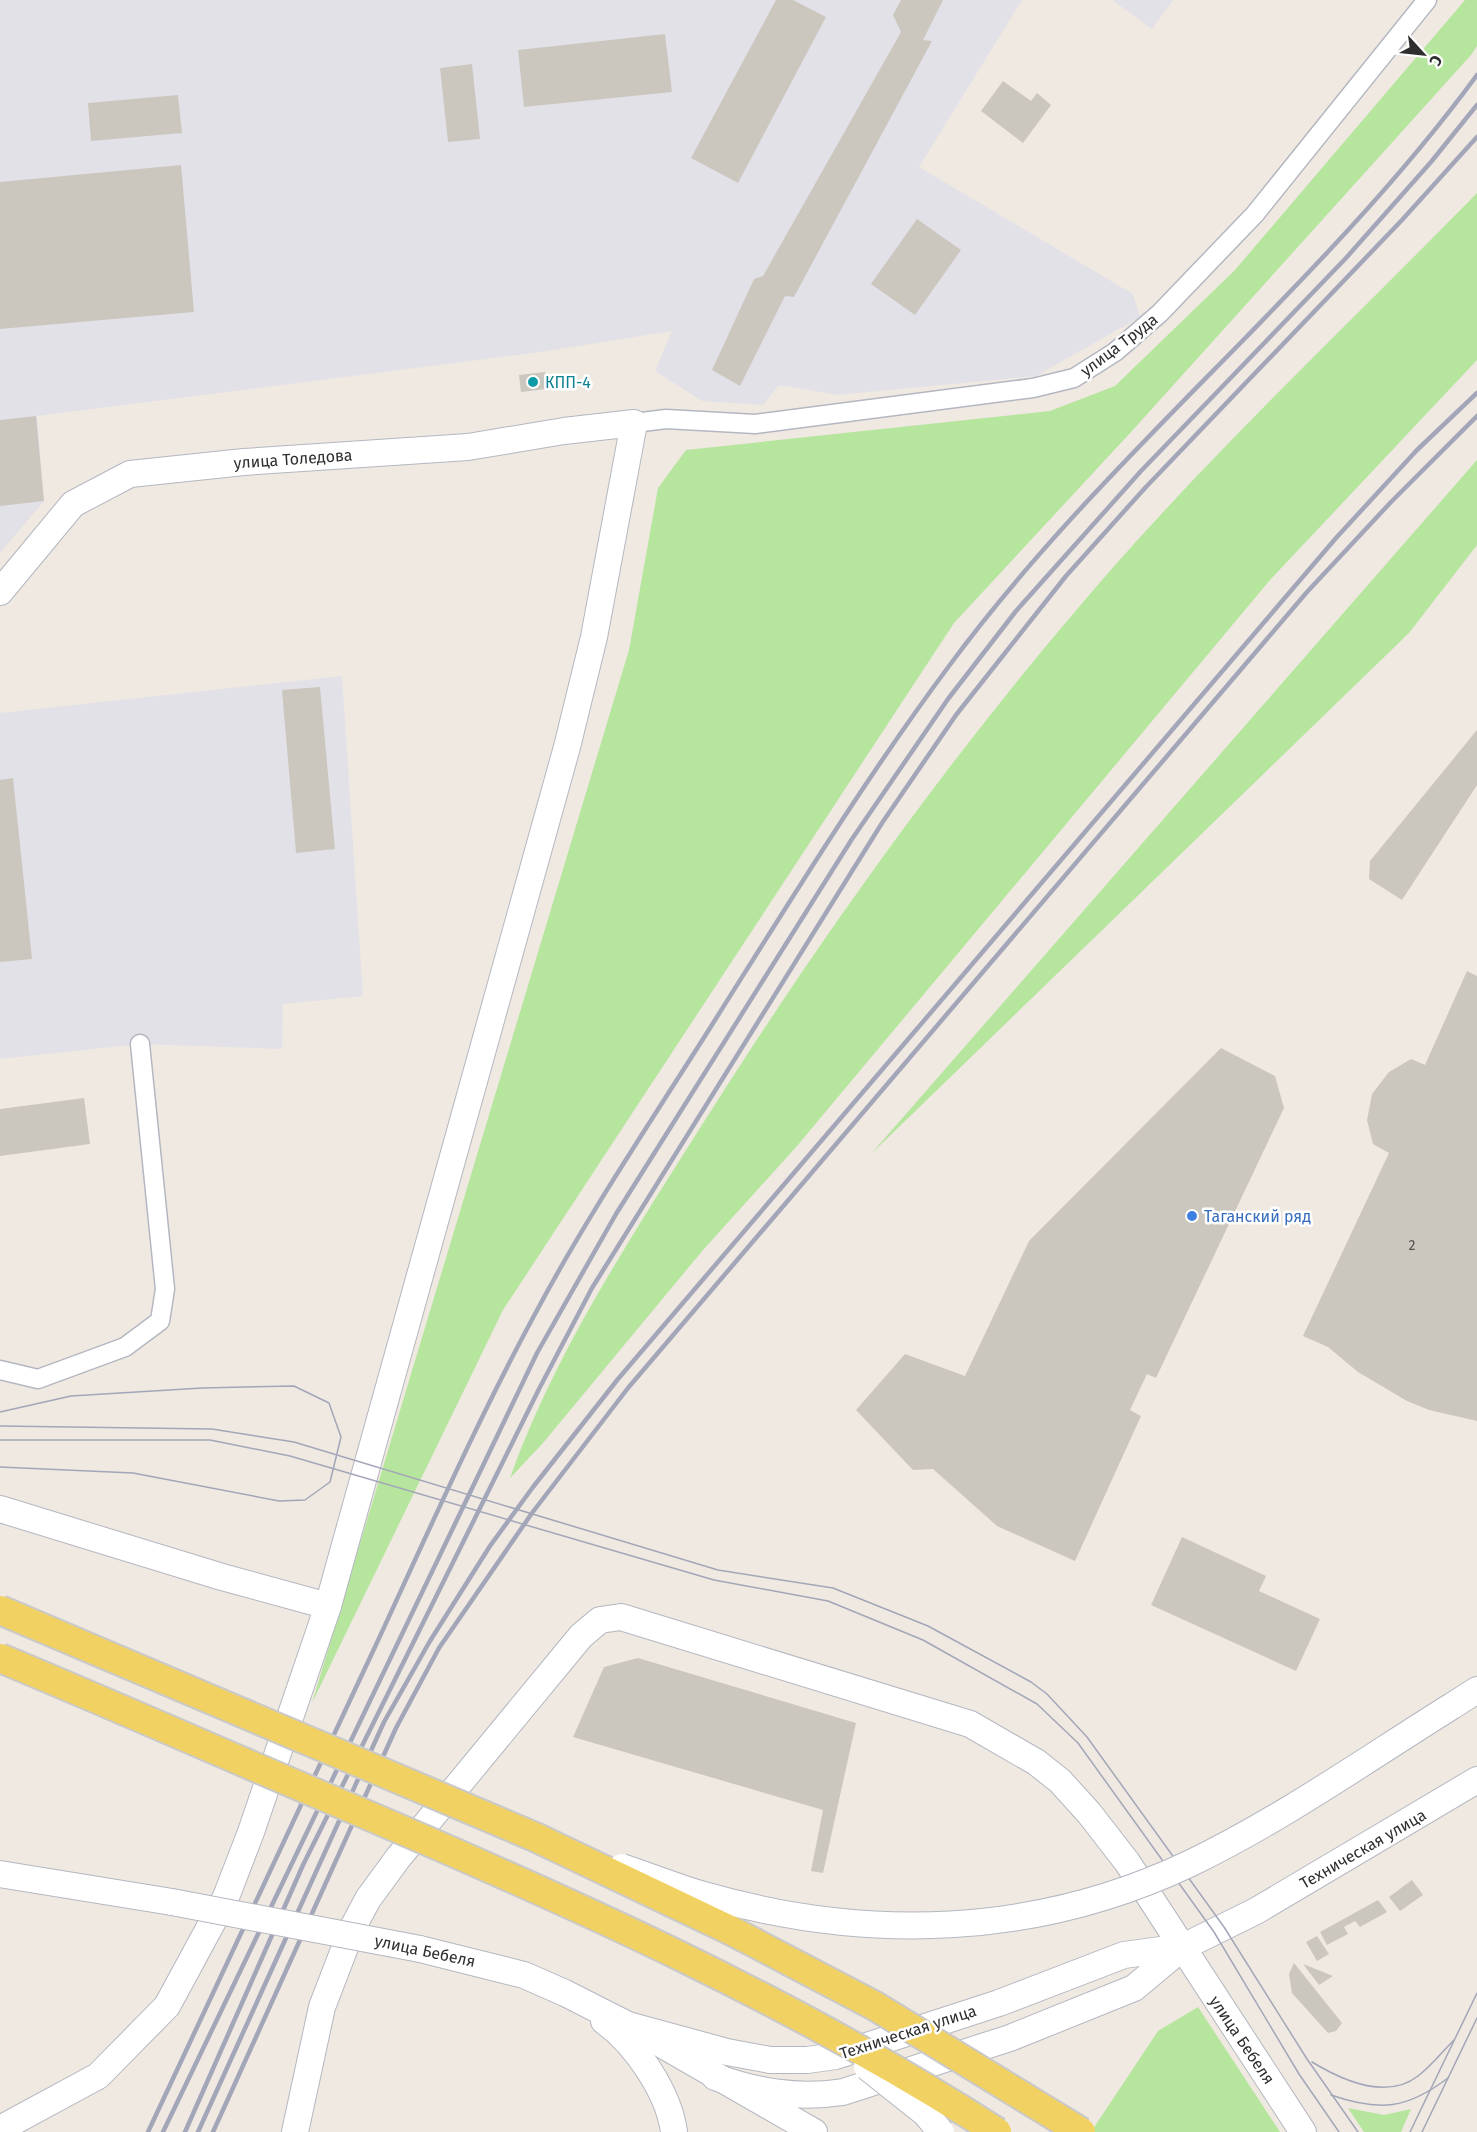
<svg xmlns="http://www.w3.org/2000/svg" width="1477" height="2132" font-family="'Fira Sans',sans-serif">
	<rect width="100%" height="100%" fill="#efe9e1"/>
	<g fill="#e3e1e8">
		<polygon points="0,0 1022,0 919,167 1133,294 1140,317 1036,376 837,395 779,385 763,405 702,401 655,371 672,331 541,352 37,416 44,501 0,553"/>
		<polygon points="1112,0 1173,0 1152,29"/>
		<polygon points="342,676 363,996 283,1004 282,1049 140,1044 0,1059 0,713"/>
	</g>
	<g fill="#b6e59e">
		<polygon points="1465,0 1477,0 1477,46 1471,55 1131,432 954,623 503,1310 312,1703 629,650 658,488 686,450 1050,411 1115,386 1235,270"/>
		<path d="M1477 193V360L1270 580 797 1146 703 1250 543 1443 510 1478C554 1354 630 1239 700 1128 823 933 957 746 1109 572 1225 440 1354 319 1477 193Z"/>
		<polygon points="1477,460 1477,545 1409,633 871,1154"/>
		<polygon points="1198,2007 1280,2132 1091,2132 1158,2031"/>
		<polygon points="1348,2108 1384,2115 1411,2109 1401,2132 1364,2132"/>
	</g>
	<g fill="#cbc7bf">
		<polygon points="776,0 793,0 826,17 738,183 691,158"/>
		<polygon points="901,0 943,0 923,40 932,41 794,297 785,296 740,386 712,370 754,279 763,276 901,32 893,15"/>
		<polygon points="665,34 672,92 524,107 518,50"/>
		<polygon points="472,64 480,139 448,142 440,68"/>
		<polygon points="1003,81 1031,101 1037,93 1051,105 1023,143 981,111"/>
		<polygon points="178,95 182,133 91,141 88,103"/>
		<polygon points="181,165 194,312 0,329 0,182"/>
		<polygon points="917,219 961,250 915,315 871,284"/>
		<polygon points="545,372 547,389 521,392 519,375"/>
		<polygon points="36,416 44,501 0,506 0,420"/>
		<polygon points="320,687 335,849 296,853 282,690"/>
		<polygon points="1477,730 1477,785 1402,900 1369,879 1370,861"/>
		<polygon points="13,778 32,959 0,962 0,780"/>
		<polygon points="1467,971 1477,976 1477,1421 1429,1410 1407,1401 1358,1372 1328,1347 1303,1336 1389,1153 1373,1144 1367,1120 1372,1094 1389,1072 1411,1059 1425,1065"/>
		<polygon points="1221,1048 1275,1076 1284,1108 1156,1378 1147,1374 1130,1410 1141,1416 1075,1561 997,1526 933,1469 913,1470 856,1410 905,1354 965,1376 1029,1241"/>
		<polygon points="84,1098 90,1144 0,1156 0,1109"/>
		<polygon points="1182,1537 1266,1576 1259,1591 1320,1619 1296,1671 1151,1605"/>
		<polygon points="638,1658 856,1723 823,1873 811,1871 823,1810 573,1737 604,1667"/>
		<polygon points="1412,1880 1423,1895 1400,1911 1389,1897"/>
		<polygon points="1378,1900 1387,1912 1360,1927 1355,1921 1344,1927 1348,1934 1327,1945 1320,1932"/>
		<polygon points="1317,1936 1329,1954 1317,1961 1306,1942"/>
		<polygon points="1294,1963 1342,2023 1336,2031 1328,2033 1292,1993 1289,1974"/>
		<polygon points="1303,1964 1333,1976 1319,1985"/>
	</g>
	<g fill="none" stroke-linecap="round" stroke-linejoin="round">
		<defs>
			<g id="street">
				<polyline points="634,423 666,419 755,424 1033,388 1074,378 1115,352 1160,313 1255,214 1427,0"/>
				<polyline points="0,1370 38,1379 125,1347 160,1321 165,1289 140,1044"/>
			</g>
			<g id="secondary">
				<polyline points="0,592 73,504 130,474 244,462 468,447 564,431 634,423 594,637 567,747 328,1606 251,1832 226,1897 167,2006 98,2076 0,2129"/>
				<polyline points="0,1509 222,1577 328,1606"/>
				<polyline points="1452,1706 1477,1690"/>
				<polyline points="0,1874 172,1902"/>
				<polyline points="420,1949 524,1975 565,1993 628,2025 814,2132"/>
				<path d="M604 2021C636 2044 669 2093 674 2132"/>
				<polyline points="628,2025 727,2052 770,2060 807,2060 836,2056 999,2003 1124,1955 1183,1947"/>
				<path d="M715 2077C758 2092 797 2099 843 2092L1010 2038 1134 1988 1183 1947 1256 1911 1477 1780"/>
				<polyline points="295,2132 322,2007 352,1929 368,1899 398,1858 581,1636 600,1620 621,1617 970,1724 1036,1762 1060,1781 1089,1813 1127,1862 1303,2132"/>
			</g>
		</defs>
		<use href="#street" stroke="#b4b7c1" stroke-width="21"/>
		<use href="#secondary" stroke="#b4b7c1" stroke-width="28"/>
		<use href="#street" stroke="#fff" stroke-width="18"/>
		<use href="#secondary" stroke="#fff" stroke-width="26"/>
		<g stroke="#a3a6b8" stroke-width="1.5">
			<polyline points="0,1412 71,1396 202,1388 294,1386 329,1403 341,1437 330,1482 305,1500 279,1501 133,1473 0,1467"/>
			<polyline points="0,1426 212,1429 294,1442 718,1570 833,1588 928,1626 1031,1682 1047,1694 1087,1737 1224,1927 1307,2059 1358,2132"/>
			<polyline points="0,1440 210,1440 290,1456 714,1580 828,1601 923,1640 1037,1704 1078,1743 1214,1932 1299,2074 1339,2132"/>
			<path d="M1312 2062C1340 2079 1386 2101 1418 2076 1431 2066 1442 2052 1454 2040"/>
			<path d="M1331 2095C1380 2112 1407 2109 1448 2078"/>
			<polyline points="1410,2132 1477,1993"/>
			<polyline points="1422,2132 1477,2018"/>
		</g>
		<g stroke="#a3a6b8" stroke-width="4.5">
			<path d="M148 2132C223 1971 298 1810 374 1649 426 1537 476 1423 535 1314 587 1216 650 1123 710 1028 787 906 862 783 949 666 1106 453 1320 289 1477 75"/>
			<polyline points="163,2132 537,1353 616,1214 852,839 948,699 1016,611 1141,471 1346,258 1431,162 1477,105"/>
			<polyline points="185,2132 303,1865 539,1389 592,1288 882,823 956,715 1066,576 1145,488 1402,220 1477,137"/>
			<polyline points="198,2132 384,1722 430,1641 490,1546 533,1487 618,1379 1336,538 1417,450 1477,393"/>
			<polyline points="213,2132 396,1728 439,1648 532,1513 628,1388 1307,592 1391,502 1477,416"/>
		</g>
		<defs>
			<g id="secondary-bridge">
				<path d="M622 1867C649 1876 676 1887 704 1895 867 1942 1036 1937 1191 1863 1282 1819 1367 1759 1452 1706"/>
				<polyline points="172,1902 420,1949"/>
				<polyline points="867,2067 925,2113 941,2132"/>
			</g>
			<g id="primary-bridge">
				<polyline points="0,1610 535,1837 732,1931 875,2006 1081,2132"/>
				<path d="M0 1658C118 1707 235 1759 353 1809 574 1903 795 2002 997 2132"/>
			</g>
		</defs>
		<use href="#secondary-bridge" stroke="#b4b7c1" stroke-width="28" stroke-linecap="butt"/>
		<use href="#primary-bridge" stroke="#c9c9c9" stroke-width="32" stroke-linecap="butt"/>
		<use href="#secondary-bridge" stroke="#fff" stroke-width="26"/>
		<use href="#primary-bridge" stroke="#f2d163" stroke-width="28"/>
	</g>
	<circle fill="#0f9aa8" stroke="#fff" stroke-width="2" cx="533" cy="382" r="6"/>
	<circle fill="#3f7fe0" stroke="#fff" stroke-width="2" cx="1192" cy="1216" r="6"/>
	<g text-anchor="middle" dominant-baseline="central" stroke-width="5" stroke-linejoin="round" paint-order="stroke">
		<g font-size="14" fill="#555452">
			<text x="1412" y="1245">2</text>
		</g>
		<g font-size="16" fill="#2e2e2e" stroke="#fff">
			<text transform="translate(1119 345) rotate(-37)">улица Труда</text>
			<text transform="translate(293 459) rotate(-4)">улица Толедова</text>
			<text transform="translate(1363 1849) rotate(-30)">Техническая улица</text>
			<text transform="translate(425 1951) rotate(12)">улица Бебеля</text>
			<text transform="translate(908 2032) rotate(-18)">Техническая улица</text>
			<text transform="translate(1242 2040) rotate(56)">улица Бебеля</text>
		</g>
		<g font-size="16" fill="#0d838f" stroke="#fff" text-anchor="start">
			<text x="545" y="382">КПП-4</text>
		</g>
		<g font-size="16" fill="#366cbe" stroke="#fff" text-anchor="start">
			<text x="1204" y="1216">Таганский ряд</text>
		</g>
	</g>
	<g transform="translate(1423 54) rotate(117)" stroke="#ffffff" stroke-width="4.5" paint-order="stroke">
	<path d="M0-4.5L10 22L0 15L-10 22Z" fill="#2e2e2e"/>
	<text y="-9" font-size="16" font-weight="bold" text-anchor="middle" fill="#2e2e2e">С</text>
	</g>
</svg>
